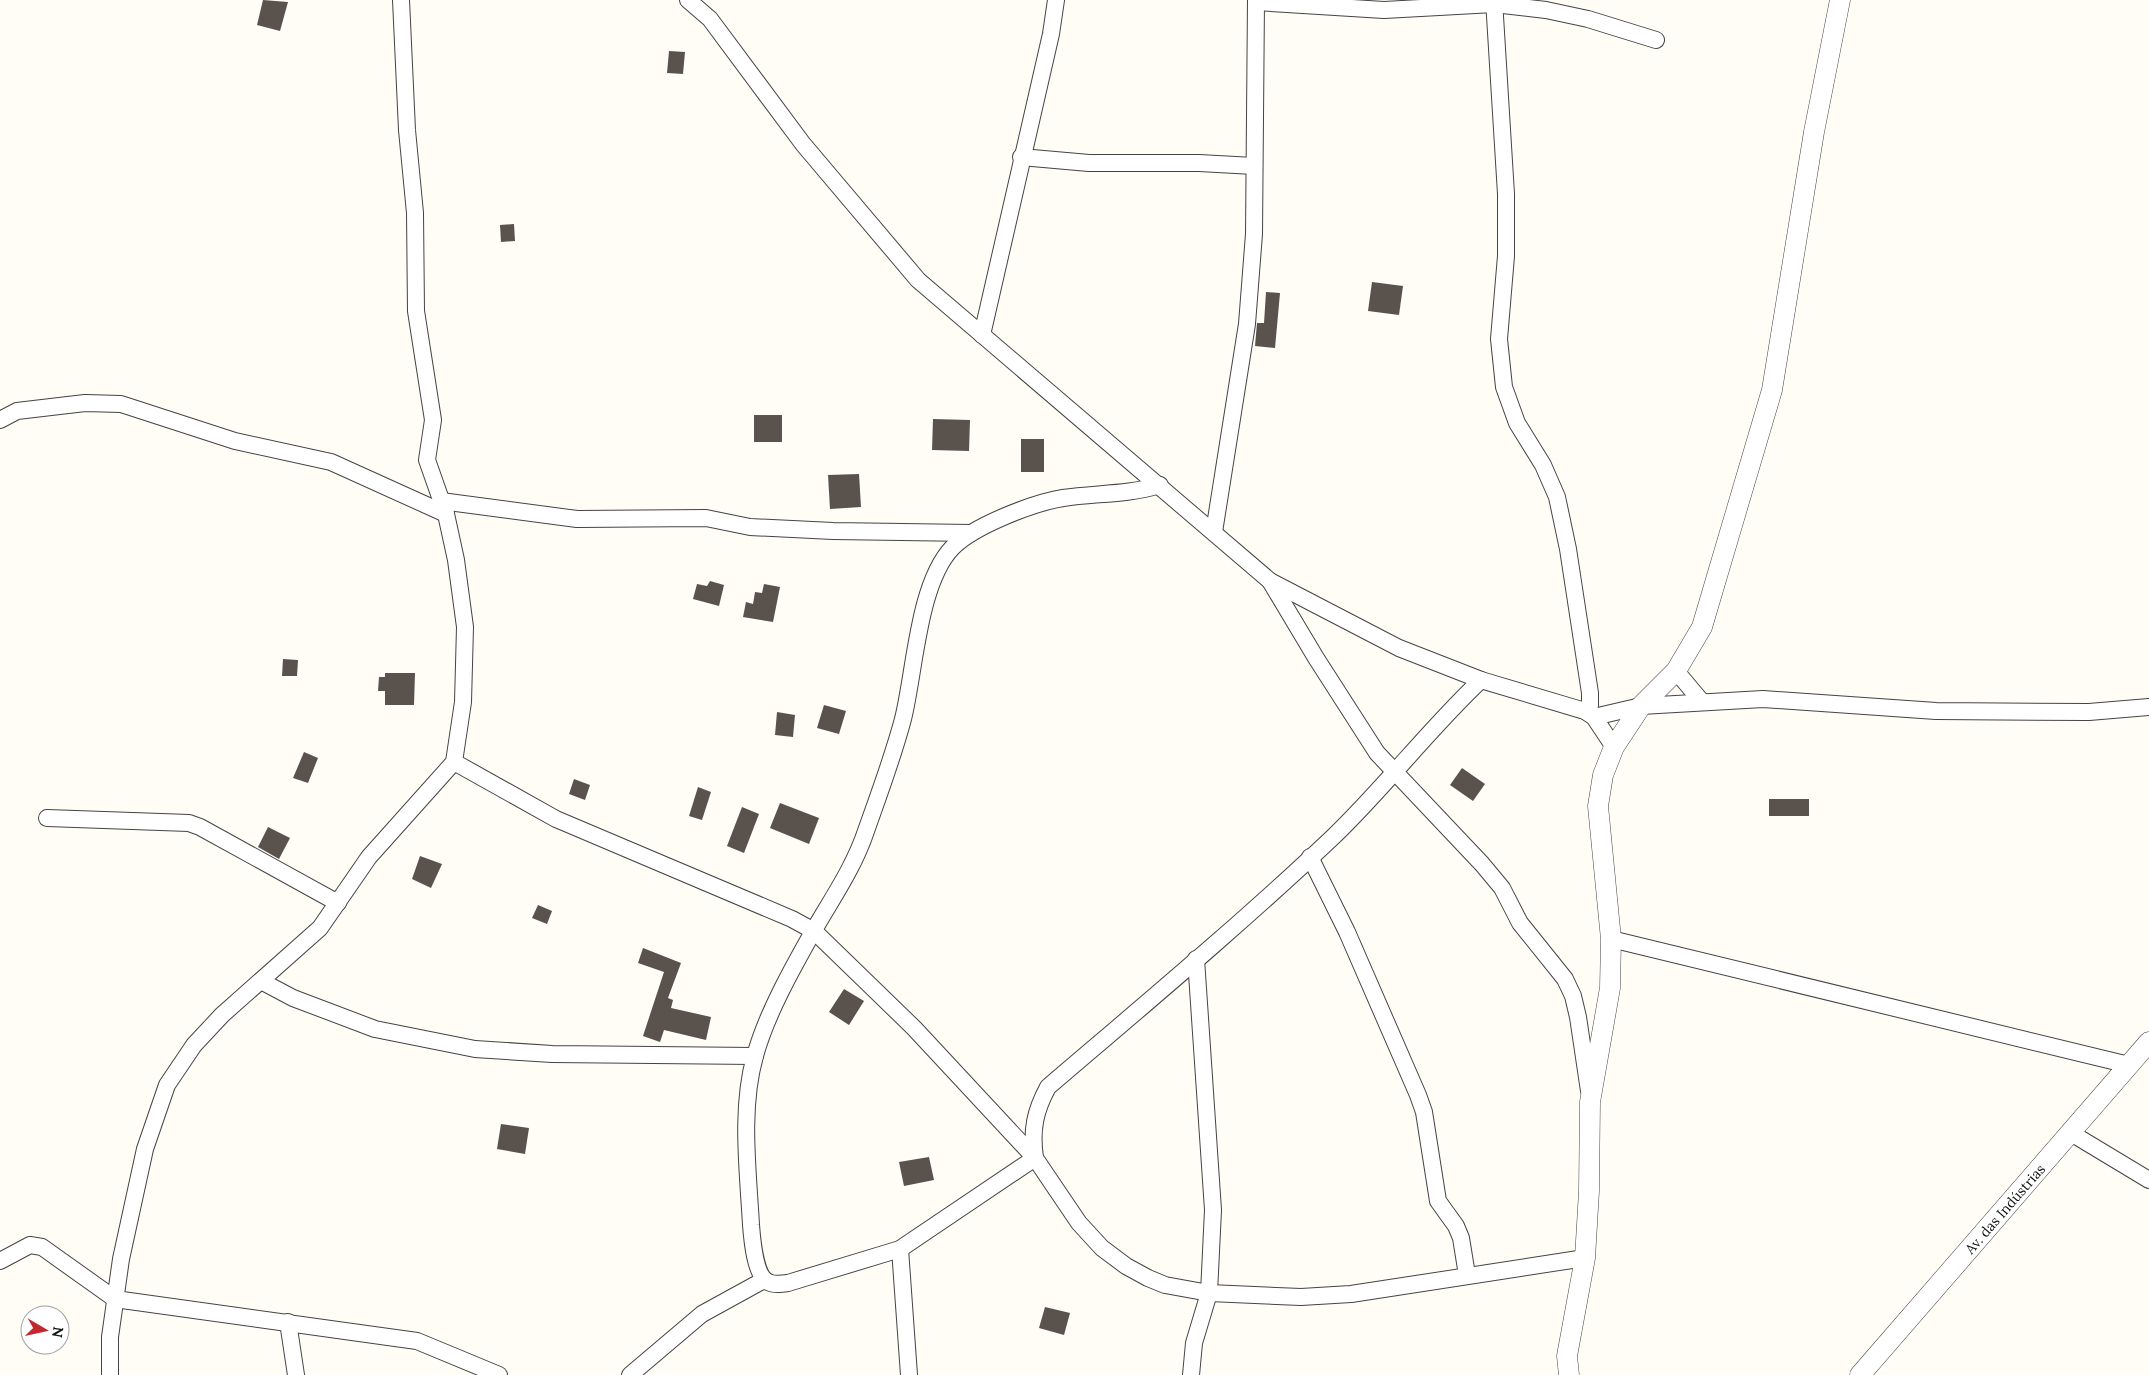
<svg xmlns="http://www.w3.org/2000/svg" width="2149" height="1375" font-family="Lora,serif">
	<rect width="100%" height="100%" fill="#fffdf5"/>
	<g fill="#5a524d">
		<polygon points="263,0 288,2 280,31 257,25"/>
		<polygon points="669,51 685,52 683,74 667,73"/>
		<polygon points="514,224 515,241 501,242 500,225"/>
		<polygon points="1372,282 1403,286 1399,315 1368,311"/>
		<polygon points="1266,292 1280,293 1275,348 1255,346 1257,323 1264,323"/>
		<rect x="754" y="415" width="28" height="27"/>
		<polygon points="933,419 970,420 969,451 932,450"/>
		<rect x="1021" y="439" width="23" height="33"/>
		<polygon points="859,474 861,507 830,509 828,475"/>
		<polygon points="710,581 724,585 719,606 693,599 697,584 707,586"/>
		<polygon points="764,584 780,587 773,622 743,617 746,602 753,604 755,592 762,593"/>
		<polygon points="283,659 298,660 297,676 282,676"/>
		<polygon points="385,673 415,673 414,705 385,705 385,691 378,691 379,677 385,677"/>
		<polygon points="824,705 846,711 839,734 817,728"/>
		<polygon points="777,712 795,715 793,737 775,735"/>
		<polygon points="304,752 318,758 308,783 293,778"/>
		<polygon points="1462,768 1485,784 1473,801 1450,785"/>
		<polygon points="574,779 590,785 585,800 569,794"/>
		<polygon points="698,787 711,792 702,820 689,816"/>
		<rect x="1769" y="799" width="40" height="17"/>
		<polygon points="780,803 819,818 809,844 770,828"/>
		<polygon points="742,807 759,814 744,853 727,846"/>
		<polygon points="268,827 290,838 279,859 258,847"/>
		<polygon points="420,856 442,864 431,888 412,879"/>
		<polygon points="538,905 552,911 547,924 532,918"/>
		<polygon points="643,948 681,963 668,998 673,1000 671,1008 711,1017 706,1040 664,1030 660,1042 643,1036 664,972 638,963"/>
		<polygon points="844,989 864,1001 849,1025 829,1012"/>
		<polygon points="501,1124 529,1128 525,1154 497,1149"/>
		<polygon points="929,1157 934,1180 904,1186 899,1162"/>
		<polygon points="1045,1307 1070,1313 1064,1335 1039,1328"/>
	</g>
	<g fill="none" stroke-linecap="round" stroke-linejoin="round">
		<defs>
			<g id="minor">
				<polyline points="688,0 710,19 803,144 918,280 1270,581 1399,648 1481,680 1585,711 1594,717 1614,747"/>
				<polyline points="1494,0 1506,194 1506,256 1499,339 1504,387 1517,423 1543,465 1557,497 1568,549 1590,693 1590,706 1585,711"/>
				<polyline points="1256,2 1384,10 1494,4 1546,10 1588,19 1656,40"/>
				<polyline points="1021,157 1089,163 1199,163 1254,166"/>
				<polyline points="982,335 1051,34 1056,0"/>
				<polyline points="0,420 17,411 85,403 121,404 235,441 331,462 446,514"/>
				<path d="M1160 485C1127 495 1096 493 1063 498 1033 503 973 526 952 548 918 584 915 671 903 719 893 757 879 794 866 831 854 867 833 897 814 930 793 967 766 1015 755 1056 740 1109 748 1170 751 1225 752 1238 755 1276 768 1282 774 1285 781 1284 788 1283L900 1249 1035 1158C1031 1130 1035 1111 1048 1087 1144 1005 1241 924 1333 837 1385 787 1429 729 1481 680"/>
				<polyline points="441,501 577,519 706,518 750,527 833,531 971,533"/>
				<polyline points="1214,532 1247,324 1254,234 1256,0"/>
				<polyline points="1270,581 1316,658 1377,753 1482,864 1502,888 1520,923 1565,979 1573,996 1578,1017 1589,1091"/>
				<polyline points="1676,671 1702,702"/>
				<polyline points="1594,717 1641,706 1763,699 1936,711 2089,712 2149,707"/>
				<polyline points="454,762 556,819 792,919 814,931 914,1028 1035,1158 1079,1223 1102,1248 1126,1266 1148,1278 1165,1285 1209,1293 1301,1297 1351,1294 1585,1258"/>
				<polyline points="47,818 189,823 200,827 338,903"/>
				<polyline points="1310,857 1347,932 1418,1095 1424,1112 1438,1201 1456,1226 1461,1238 1467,1275"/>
				<polyline points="1611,939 2129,1065"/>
				<polyline points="261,981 293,998 375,1029 475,1049 552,1054 755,1056"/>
				<polyline points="2071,1133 2149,1180"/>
				<polyline points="900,1249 909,1375"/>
				<polyline points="0,1261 30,1245 42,1247 115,1299 417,1341 499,1375"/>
				<polyline points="288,1322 296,1375"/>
				<polyline points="110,1375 110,1337 121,1259 145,1149 167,1085 194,1045 222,1015 320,928 369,857 454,762 463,702 465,627 456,560 446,514 427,460 433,420 416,311 415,213 407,130 401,0"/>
				<polyline points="630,1375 702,1314 764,1280"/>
				<polyline points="1191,1375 1194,1343 1209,1293 1213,1210 1196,959"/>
			</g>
			<g id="tertiary">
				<polyline points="1569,1375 1567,1356 1585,1258 1589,1191 1590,1102 1610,988 1611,939 1598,806 1603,775 1614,747 1641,706 1676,671 1702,627 1772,390 1814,132 1840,0"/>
				<polyline points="1860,1375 2149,1042"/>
			</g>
		</defs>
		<use href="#minor" stroke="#444" stroke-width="18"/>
		<use href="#tertiary" stroke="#444" stroke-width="21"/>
		<use href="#minor" stroke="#fff" stroke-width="16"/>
		<use href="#tertiary" stroke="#fff" stroke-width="20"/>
	</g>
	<g text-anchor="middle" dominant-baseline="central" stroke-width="5" stroke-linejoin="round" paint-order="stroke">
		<g font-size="14" fill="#111" stroke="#fff">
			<text transform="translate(2005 1209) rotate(-49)">Av. das Indústrias</text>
		</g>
	</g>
	<g transform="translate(45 1330) rotate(99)"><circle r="24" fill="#ffffff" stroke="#a0a0a0"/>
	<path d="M0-4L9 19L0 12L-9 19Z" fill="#c4262e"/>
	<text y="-8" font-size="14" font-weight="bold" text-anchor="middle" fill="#111111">N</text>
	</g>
</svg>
